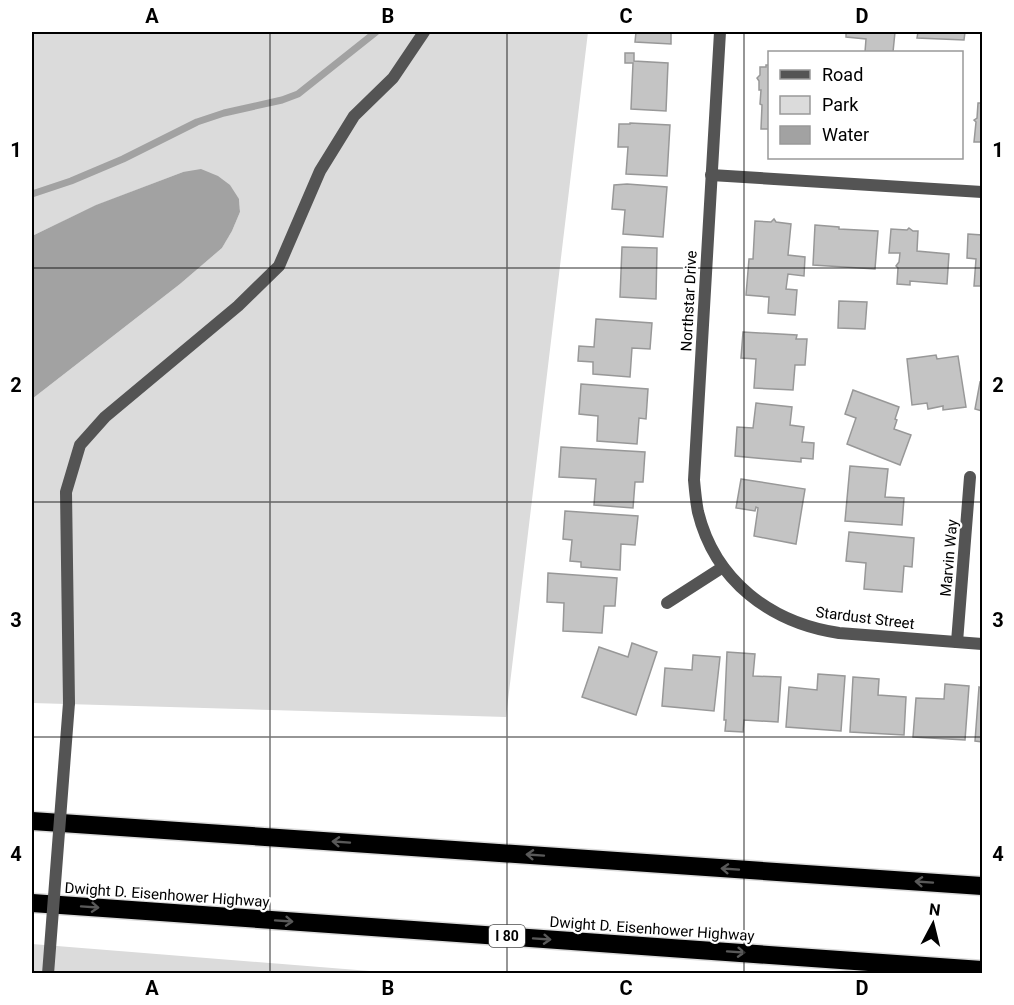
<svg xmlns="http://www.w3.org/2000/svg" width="1014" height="1005" font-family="Roboto,sans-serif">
	<rect width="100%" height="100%" fill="#fff"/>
	<g fill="#dbdbdb">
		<polygon points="32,32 588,32 506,717 32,703 32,399 180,284 222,248 232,231 240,212 239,199 183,172 97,205 32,236"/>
		<polygon points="32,944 395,973 32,973"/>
	</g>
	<polygon fill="#a2a2a2" points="201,169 218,176 230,185 239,199 240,212 232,231 222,248 180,284 32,399 32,236 96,205 183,172"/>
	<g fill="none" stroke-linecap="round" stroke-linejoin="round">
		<polyline stroke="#a2a2a2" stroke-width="7" points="32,194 71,181 123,159 197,122 224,113 282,100 298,94 376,32"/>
	</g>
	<g fill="#c4c4c4" stroke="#989898" stroke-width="1.5">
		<polygon points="636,32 671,32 671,44 635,42"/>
		<polygon points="846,32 895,32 893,52 865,52 866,39 846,37"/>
		<polygon points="918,32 965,32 964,40 917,38"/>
		<polygon points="625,53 634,53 634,61 668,63 666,111 631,109 633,63 625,63"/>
		<polygon points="766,65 770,65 770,129 761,129 762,105 760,104 761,90 759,90 759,81 757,78 760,75 760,67 766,67"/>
		<polygon points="982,94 982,142 974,142 976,122 974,120 977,118 978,103 982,103"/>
		<polygon points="630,123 670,125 667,176 626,174 628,147 618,147 619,124 630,124"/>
		<polygon points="627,184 667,187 663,237 623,234 625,210 612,209 614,185"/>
		<polygon points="774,219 776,222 791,224 788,255 805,257 804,276 788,274 786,289 797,290 795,315 768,313 769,297 746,295 749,259 753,259 755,221 771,222"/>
		<polygon points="815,225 839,227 839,229 878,231 875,269 813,265"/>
		<polygon points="909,228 913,231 918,231 917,251 949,254 947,284 910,281 910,285 897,284 898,268 896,266 899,262 900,253 889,253 891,229 907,230"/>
		<polygon points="968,234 982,235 982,286 974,286 976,259 967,258"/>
		<polygon points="622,247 657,248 656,299 620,297"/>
		<polygon points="839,301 867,302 865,329 838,328"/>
		<polygon points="596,319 652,323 650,349 632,348 630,377 593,374 593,362 578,361 579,346 594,347"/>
		<polygon points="743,332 797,335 796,339 807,339 805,365 795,365 793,390 754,388 756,359 741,358"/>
		<polygon points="936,355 937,359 958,356 966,407 943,410 943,406 928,409 927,403 912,405 907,359"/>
		<polygon points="980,382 982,383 982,411 975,409"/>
		<polygon points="581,384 648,389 646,419 639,418 637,444 597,441 598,416 579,414"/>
		<polygon points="853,390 899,407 895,419 897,420 894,429 911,435 900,465 847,444 856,418 845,414"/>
		<polygon points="756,403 792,407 790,425 804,427 802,442 814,443 813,459 801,458 801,462 735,456 737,427 753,428"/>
		<polygon points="561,447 645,452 643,482 635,482 633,508 594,505 596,479 559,477"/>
		<polygon points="850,466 888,469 885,497 904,498 902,525 845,521"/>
		<polygon points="741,479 805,489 796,544 754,536 758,508 756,507 755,511 736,508"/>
		<polygon points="565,511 638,516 635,545 621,544 620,570 581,567 581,562 570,561 572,540 563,539"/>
		<polygon points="849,532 914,538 912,567 904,566 902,592 864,589 866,563 846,561"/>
		<polygon points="548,573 617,578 615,606 604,606 602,633 563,631 564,603 547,602"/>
		<polygon points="632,643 657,652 636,715 582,697 599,647 628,657"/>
		<polygon points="727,652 755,654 753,676 781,677 778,722 744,720 743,732 725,731 726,720 724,720"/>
		<polygon points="693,655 720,657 714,711 662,706 665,668 692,670"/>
		<polygon points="818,674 845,676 841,731 786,727 789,687 817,690"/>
		<polygon points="853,677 879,679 878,695 906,697 904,735 850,732"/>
		<polygon points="945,684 969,686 965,740 913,737 916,698 944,699"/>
		<polygon points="979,687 982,688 982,742 975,741"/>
	</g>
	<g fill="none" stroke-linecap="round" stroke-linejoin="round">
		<defs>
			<g id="motorway">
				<polyline points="32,821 982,886"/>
				<polyline points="32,903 982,970"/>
			</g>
		</defs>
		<use href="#motorway" stroke="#dbdbdb" stroke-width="21"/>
		<polyline stroke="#545454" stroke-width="12" points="69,703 66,492 80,445 105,417 238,306 279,266 320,171 354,116 393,78 424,32"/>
		<g stroke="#545454" stroke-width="12">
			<path d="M720 32 694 480C695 491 696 502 698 512 715 581 771 623 839 633L982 644"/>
			<polyline points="711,175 982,192"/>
			<polyline points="667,603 723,567"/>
			<polyline points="957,642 970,477"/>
		</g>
		<use href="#motorway" stroke="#000" stroke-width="18"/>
		<polyline stroke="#545454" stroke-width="12" points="48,974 69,703"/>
	</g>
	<defs><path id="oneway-shaft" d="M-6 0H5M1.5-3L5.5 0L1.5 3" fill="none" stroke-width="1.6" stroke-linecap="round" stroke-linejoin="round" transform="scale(1.5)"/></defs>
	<g stroke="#595959">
		<use href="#oneway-shaft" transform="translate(341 842) rotate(-176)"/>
		<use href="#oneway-shaft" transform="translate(535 855) rotate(-176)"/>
		<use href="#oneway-shaft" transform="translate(730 869) rotate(-176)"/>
		<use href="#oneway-shaft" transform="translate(924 882) rotate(-176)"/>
		<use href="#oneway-shaft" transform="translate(90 907) rotate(4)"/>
		<use href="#oneway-shaft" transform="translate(284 921) rotate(4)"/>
		<use href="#oneway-shaft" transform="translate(542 939) rotate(4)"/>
		<use href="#oneway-shaft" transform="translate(736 952) rotate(4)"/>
	</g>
	<path fill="none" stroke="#000" stroke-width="1.5" stroke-opacity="0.55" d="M270 32V974M507 32V974M744 32V974M32 268H982M32 502H982M32 737H982"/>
	<g text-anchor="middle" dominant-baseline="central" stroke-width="4.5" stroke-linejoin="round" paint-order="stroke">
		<rect fill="#fff" stroke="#4c4c4c" stroke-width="1.5" x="489" y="925" width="36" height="22" rx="4.5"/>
		<g font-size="14" font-weight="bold" fill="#000">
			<text x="507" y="936">I 80</text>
		</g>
		<g font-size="15" fill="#000" stroke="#fff">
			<text transform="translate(689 301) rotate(-87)">Northstar Drive</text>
			<text transform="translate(949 558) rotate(-85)">Marvin Way</text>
			<text transform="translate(865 618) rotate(7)">Stardust Street</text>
			<text transform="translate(167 895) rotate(4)">Dwight D. Eisenhower Highway</text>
			<text transform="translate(652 929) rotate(4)">Dwight D. Eisenhower Highway</text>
		</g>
	</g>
	<rect width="1014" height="1005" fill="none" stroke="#ffffff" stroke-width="66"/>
	<rect x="768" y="51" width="195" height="108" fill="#ffffff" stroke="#999999" stroke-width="1.5"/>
	<rect x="780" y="70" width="30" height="9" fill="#545454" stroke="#999999" stroke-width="1.5"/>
	<text x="822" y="81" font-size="18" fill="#000000">Road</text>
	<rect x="780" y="96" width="30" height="18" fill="#dbdbdb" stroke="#999999" stroke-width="1.5"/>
	<text x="822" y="111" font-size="18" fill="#000000">Park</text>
	<rect x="780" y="126" width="30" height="18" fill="#a2a2a2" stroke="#999999" stroke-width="1.5"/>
	<text x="822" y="141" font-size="18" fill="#000000">Water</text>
	<g transform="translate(933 924) rotate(7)" stroke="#ffffff" stroke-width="4.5" paint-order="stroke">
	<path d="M0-4.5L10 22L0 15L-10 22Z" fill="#000000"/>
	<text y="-9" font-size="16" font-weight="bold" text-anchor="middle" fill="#000000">N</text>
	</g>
	<rect x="33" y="33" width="948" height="939" fill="none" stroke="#000" stroke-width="2"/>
	<g font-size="20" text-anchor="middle" font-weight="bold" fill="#000">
		<text x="152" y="23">A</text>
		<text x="388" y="23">B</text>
		<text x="626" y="23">C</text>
		<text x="862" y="23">D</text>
		<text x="16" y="157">1</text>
		<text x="998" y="157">1</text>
		<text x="16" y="392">2</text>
		<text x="998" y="392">2</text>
		<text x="16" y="627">3</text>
		<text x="998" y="627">3</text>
		<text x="16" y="861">4</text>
		<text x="998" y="861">4</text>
		<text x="152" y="995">A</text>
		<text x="388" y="995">B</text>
		<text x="626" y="995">C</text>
		<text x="862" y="995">D</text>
	</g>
</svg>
